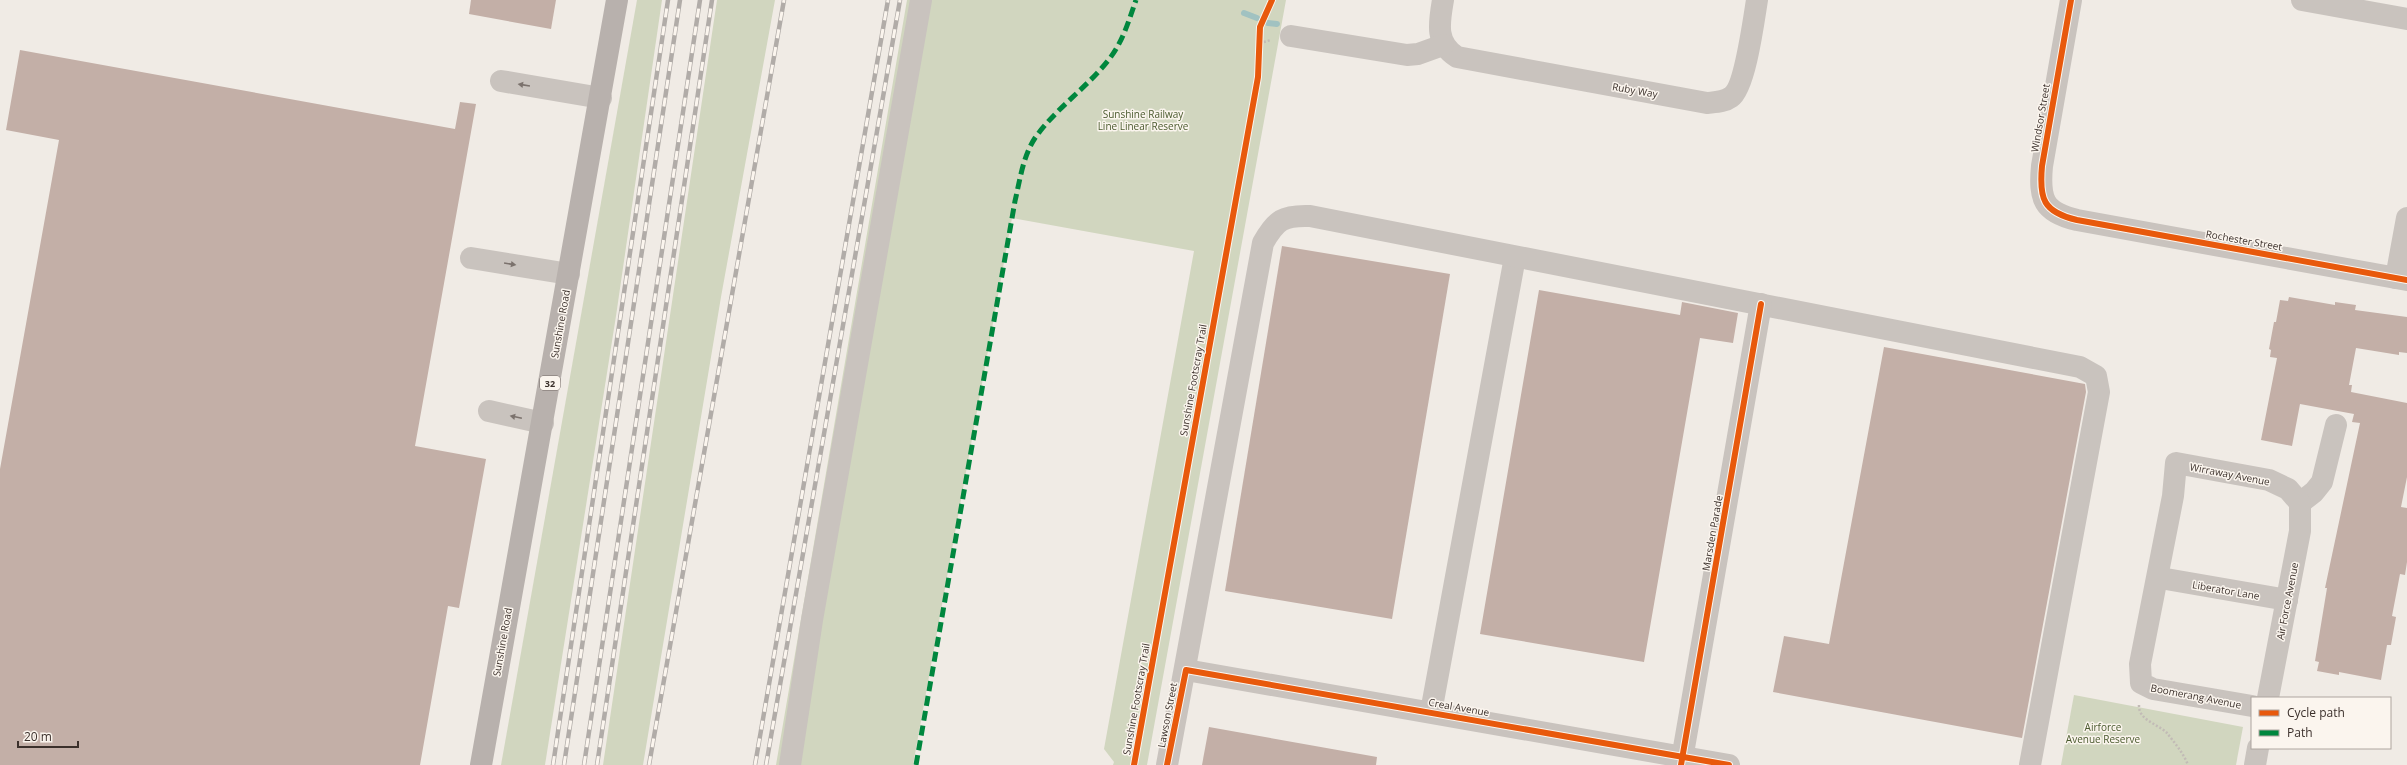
<svg xmlns="http://www.w3.org/2000/svg" width="2407" height="765" font-family="'Open Sans',sans-serif">
	<rect width="100%" height="100%" fill="#f0ebe5"/>
	<g fill="#d1d6bf">
		<polygon points="637,0 662,0 616,316 545,765 501,765"/>
		<polygon points="717,0 775,0 721,297 643,765 603,765"/>
		<polygon points="907,0 1286,0 1147,765 1113,765 1114,762 1104,749 1194,251 1012,218 913,765 776,765"/>
		<polygon points="2074,695 2243,727 2236,765 2061,765"/>
	</g>
	<g fill="none" stroke-linecap="round" stroke-linejoin="round">
		<g stroke="#a1c2c1" stroke-width="6">
			<polyline points="1244,13 1257,18"/>
			<polyline points="1268,23 1277,24"/>
		</g>
	</g>
	<g fill="#c3afa7">
		<polygon points="471,0 556,0 551,29 469,14"/>
		<polygon points="20,50 455,129 460,102 476,104 415,446 486,459 459,608 448,606 420,765 0,765 0,469 59,140 6,130"/>
		<polygon points="1282,246 1450,274 1392,619 1225,591"/>
		<polygon points="1539,290 1680,315 1682,302 1738,313 1733,343 1700,338 1644,662 1480,634"/>
		<polygon points="2289,297 2335,305 2335,302 2356,305 2355,310 2407,317 2407,353 2399,352 2399,355 2356,348 2349,385 2352,385 2351,392 2407,403 2407,477 2401,507 2407,508 2407,562 2405,575 2400,574 2392,616 2396,617 2391,645 2387,645 2381,680 2339,672 2339,675 2317,671 2319,662 2315,661 2327,588 2325,588 2360,423 2352,422 2354,414 2300,404 2292,446 2261,440 2277,358 2270,357 2271,350 2269,349 2274,322 2276,322 2280,300 2288,301"/>
		<polygon points="1884,347 2085,384 2086,392 2022,738 1773,692 1784,636 1829,644"/>
		<polygon points="1209,727 1377,757 1376,765 1202,765"/>
	</g>
	<g fill="none" stroke-linecap="round" stroke-linejoin="round">
		<g stroke="#c2bbb6" stroke-width="2.5" stroke-dasharray="2 2" stroke-linecap="butt">
			<polyline points="1260,43 1271,40"/>
			<path d="M2139 705C2138 720 2158 724 2167 733 2174 742 2184 754 2188 765"/>
		</g>
		<g stroke="#c9c3be" stroke-width="22">
			<path d="M1443 0C1439 23 1435 43 1457 57L1707 103C1716 102 1724 102 1731 97 1745 88 1754 18 1757 0"/>
			<path d="M2071 0 2042 166C2039 199 2043 212 2077 220L2407 280"/>
			<polyline points="2302,0 2407,19"/>
			<polyline points="1291,36 1407,55 1418,54 1443,45"/>
			<polyline points="501,81 601,98"/>
			<polyline points="471,258 569,274"/>
			<polyline points="2396,278 2407,218"/>
			<polyline points="489,411 543,423"/>
			<polyline points="2300,503 2314,492 2322,482 2336,425"/>
			<polyline points="2166,579 2287,600"/>
			<polyline points="1186,670 1729,765"/>
			<polyline points="2252,706 2153,689 2141,683 2140,664 2173,496 2176,463 2269,480 2288,489 2300,503 2300,531 2268,698"/>
			<polyline points="1431,712 1515,257"/>
			<polyline points="790,765 812,620 921,0"/>
			<path d="M1167 765 1263 243C1276 220 1283 215 1310 216L2080 367 2096 376 2099 392 2030 765"/>
			<polyline points="1681,765 1761,304"/>
			<polyline points="2255,765 2258,748"/>
		</g>
		<polyline stroke="#b8b1ad" stroke-width="22" points="481,765 617,0"/>
		<defs>
			<g id="rail">
				<polyline points="553,765 668,0"/>
				<polyline points="564,765 680,0"/>
				<polyline points="584,765 700,0"/>
				<polyline points="597,765 712,0"/>
				<polyline points="649,765 784,0"/>
				<polyline points="755,765 888,0"/>
				<polyline points="766,765 900,0"/>
			</g>
		</defs>
		<use href="#rail" stroke="#b1aca8" stroke-width="4.5"/>
		<use href="#rail" stroke="#fbf5ee" stroke-width="3" stroke-dasharray="9" stroke-linecap="butt"/>
		<path stroke="#00873e" stroke-width="5" stroke-dasharray="10 5" stroke-linecap="butt" d="M916 765 1015 201C1020 180 1023 156 1035 138 1056 108 1088 87 1110 58 1123 41 1129 20 1136 0"/>
		<defs>
			<g id="cycleway">
				<path d="M2071 0 2042 166C2039 199 2043 212 2077 220L2407 280"/>
				<polyline points="1134,765 1258,77 1260,27 1272,0"/>
				<polyline points="1167,765 1186,670 1729,765"/>
				<polyline points="1681,765 1761,304"/>
			</g>
		</defs>
		<use href="#cycleway" stroke="#fbf5ee" stroke-width="8"/>
		<use href="#cycleway" stroke="#e8590c" stroke-width="6"/>
	</g>
	<defs><path id="oneway-solid" d="M-6-.8H1V-3.2L6.5 0L1 3.2V.8H-6Z"/></defs>
	<g fill="#7b726d">
		<use href="#oneway-solid" transform="translate(524 85) rotate(-171)"/>
		<use href="#oneway-solid" transform="translate(510 264) rotate(9)"/>
		<use href="#oneway-solid" transform="translate(516 417) rotate(-168)"/>
	</g>
	<g text-anchor="middle" dominant-baseline="central" stroke-width="3" stroke-linejoin="round" paint-order="stroke">
		<rect fill="#fbf5ee" stroke="#756b66" stroke-width="1" x="540" y="376" width="20" height="14" rx="3"/>
		<g font-size="9" font-weight="bold" fill="#3b302b">
			<text x="550" y="383">32</text>
		</g>
		<g font-size="10" fill="#3b302b" stroke="#fbf5ee">
			<text transform="translate(1635 90) rotate(10)">Ruby Way</text>
			<text transform="translate(2040 118) rotate(-80)">Windsor Street</text>
			<text transform="translate(2244 240) rotate(10)">Rochester Street</text>
			<text transform="translate(560 324) rotate(-80)">Sunshine Road</text>
			<text transform="translate(1193 380) rotate(-80)">Sunshine Footscray Trail</text>
			<text transform="translate(2230 474) rotate(11)">Wirraway Avenue</text>
			<text transform="translate(1712 533) rotate(-80)">Marsden Parade</text>
			<text transform="translate(2226 590) rotate(10)">Liberator Lane</text>
			<text transform="translate(2287 601) rotate(-79)">Air Force Avenue</text>
			<text transform="translate(502 642) rotate(-80)">Sunshine Road</text>
			<text transform="translate(2196 696) rotate(11)">Boomerang Avenue</text>
			<text transform="translate(1136 699) rotate(-80)">Sunshine Footscray Trail</text>
			<text transform="translate(1459 707) rotate(10)">Creal Avenue</text>
			<text transform="translate(1167 715) rotate(-79)">Lawson Street</text>
		</g>
		<g font-size="10" fill="#4a5a2e" stroke="#fbf5ee">
			<text x="1143" y="114">Sunshine Railway<tspan x="1143" dy="12">Line Linear Reserve</tspan></text>
			<text x="2103" y="727">Airforce<tspan x="2103" dy="12">Avenue Reserve</tspan></text>
		</g>
	</g>
	<rect x="2251" y="697" width="140" height="52" fill="#fbf5ee" stroke="#aea6a0"/>
	<rect x="2259" y="710" width="20" height="6" fill="#e8590c" stroke="#aea6a0"/>
	<text x="2287" y="717" font-size="12" fill="#3b302b">Cycle path</text>
	<rect x="2259" y="730" width="20" height="6" fill="#00873e" stroke="#aea6a0"/>
	<text x="2287" y="737" font-size="12" fill="#3b302b">Path</text>
	<path d="M18 741v6h60v-6" fill="none" stroke="#3b302b" stroke-width="2"/>
	<text x="24" y="741" font-size="12" fill="#3b302b" stroke="#fbf5ee" stroke-width="3" paint-order="stroke">20 m</text>
</svg>
